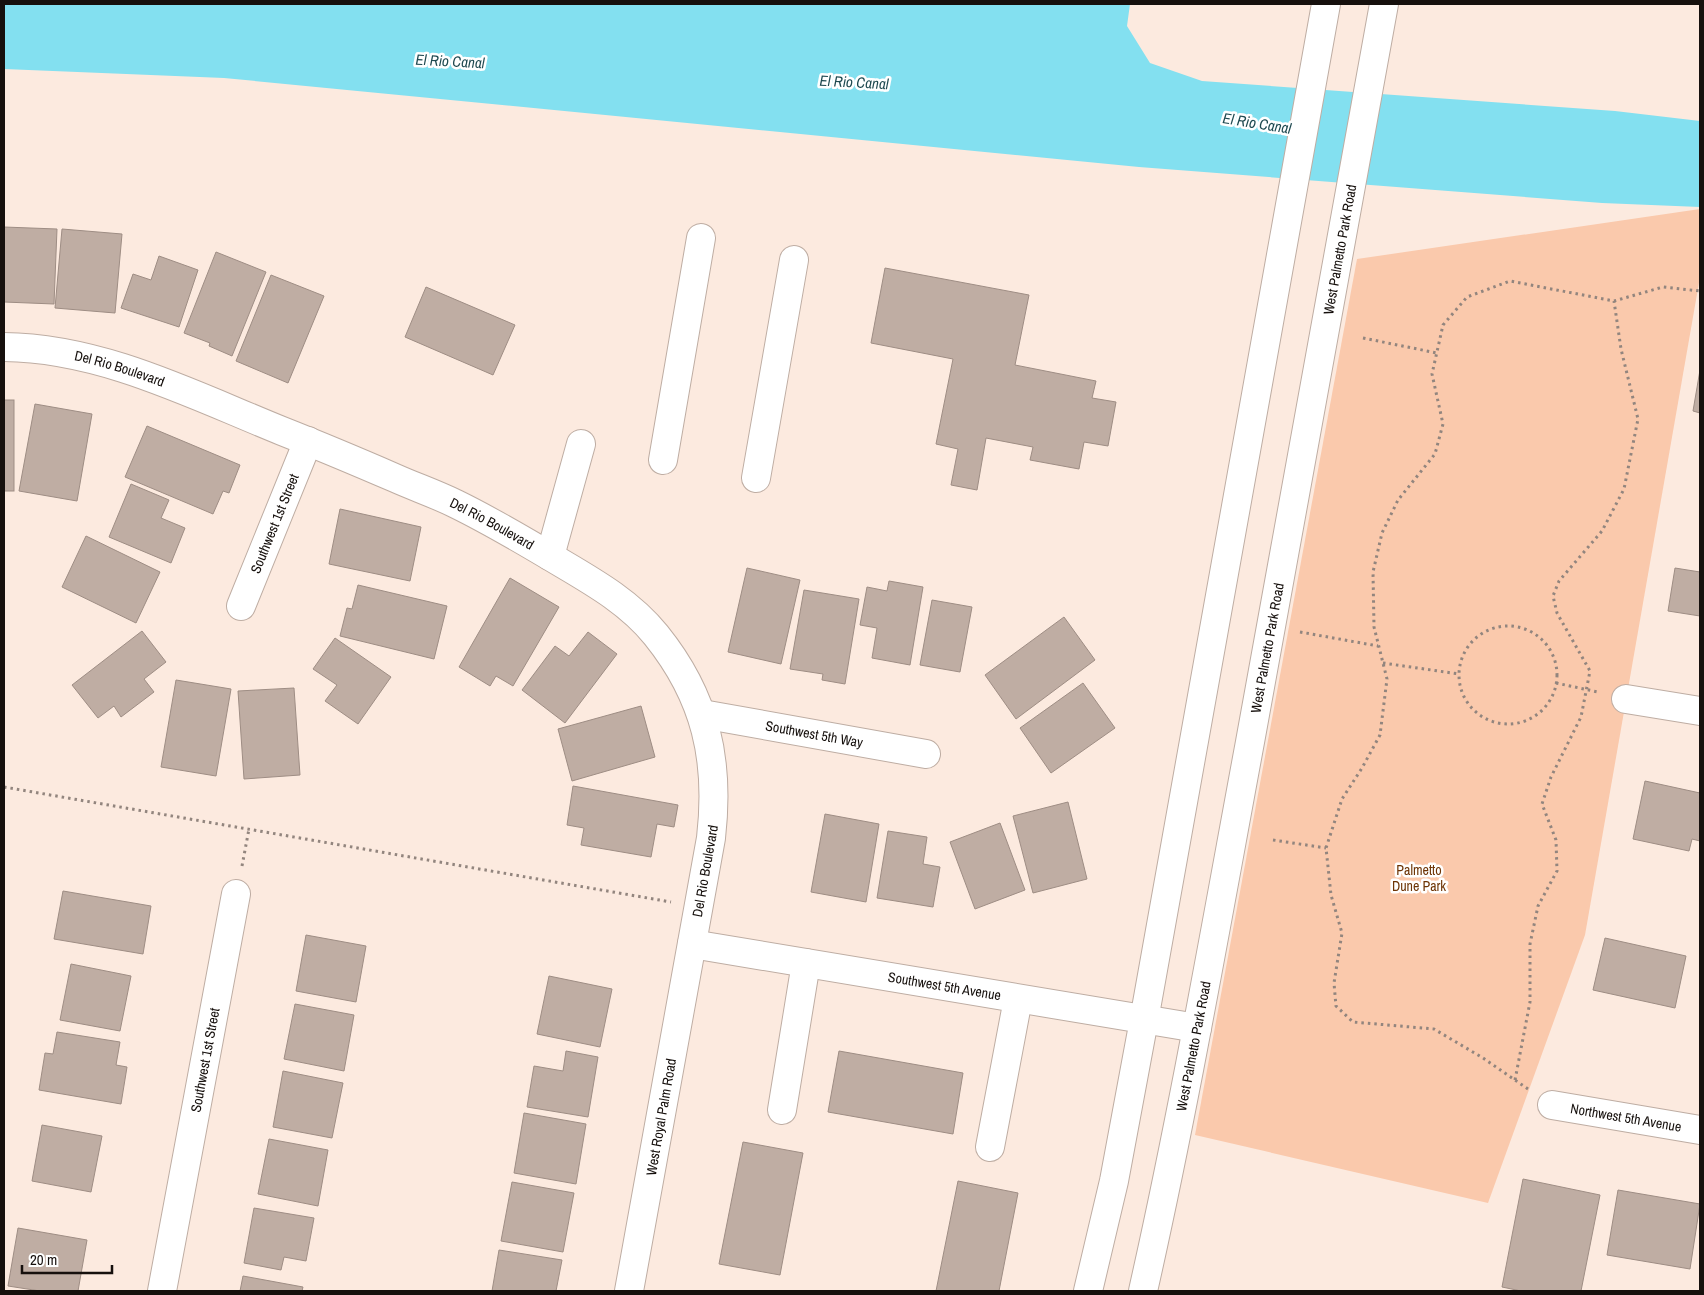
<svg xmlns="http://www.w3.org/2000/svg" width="1704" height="1295" font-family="'Archivo Narrow',sans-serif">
	<rect width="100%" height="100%" fill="#fceadf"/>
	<polygon fill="#fac9ac" points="1700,209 1700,277 1585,935 1488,1203 1195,1135 1357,259"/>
	<polygon fill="#83e0f0" points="4,4 1130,4 1127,26 1150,63 1202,81 1615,111 1700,121 1700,207 1602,203 1139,167 224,78 4,69"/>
	<g fill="#bfada3" stroke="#9e8d84">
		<polygon points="4,227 57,229 54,304 4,302"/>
		<polygon points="62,229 122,234 115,313 55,308"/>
		<polygon points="216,252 266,272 232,356 209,346 210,343 184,333"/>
		<polygon points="159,256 198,270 179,327 121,308 133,274 151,280"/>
		<polygon points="885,268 1029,295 1015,365 1096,381 1092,398 1116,402 1108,446 1084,442 1079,469 1030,460 1033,447 986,438 977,490 951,485 958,449 936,444 953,359 871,343"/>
		<polygon points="271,275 324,296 288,383 236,361"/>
		<polygon points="426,287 515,325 493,375 405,337"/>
		<polygon points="1700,370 1700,413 1693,411"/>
		<rect x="4" y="400" width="10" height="91"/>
		<polygon points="35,404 92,414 77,501 19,491"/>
		<polygon points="147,426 240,465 229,493 223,491 213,514 125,477"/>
		<polygon points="131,484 169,500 161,518 185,528 171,563 109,537"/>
		<polygon points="340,509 421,527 410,581 329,564"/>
		<polygon points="86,536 160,572 136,623 62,587"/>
		<polygon points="747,568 800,580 781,664 728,652"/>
		<polygon points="1675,568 1700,572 1700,616 1668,611"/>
		<polygon points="510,578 559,607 513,686 496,676 490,686 459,667"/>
		<polygon points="889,581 923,587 910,665 872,658 877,628 860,625 867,587 887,591"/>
		<polygon points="358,585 447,606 434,659 340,636 347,608 352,609"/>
		<polygon points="804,590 859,599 845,684 822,680 823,674 790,669"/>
		<polygon points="932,600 972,607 960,672 920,665"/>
		<polygon points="1064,617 1095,660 1016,719 985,675"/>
		<polygon points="142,631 166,662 144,679 154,692 121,717 114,706 98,718 72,685"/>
		<polygon points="588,632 617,654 565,723 522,690 555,646 569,656"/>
		<polygon points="335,638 391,677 358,724 325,701 337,685 313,669"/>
		<polygon points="176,680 231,689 216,776 161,767"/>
		<polygon points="1083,683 1115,728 1051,773 1020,728"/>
		<polygon points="294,688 300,775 244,779 238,691"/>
		<polygon points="641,706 655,757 572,781 558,729"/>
		<polygon points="1645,781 1700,793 1700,841 1692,839 1689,851 1633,839"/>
		<polygon points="573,786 678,805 674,827 657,824 651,857 581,845 584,828 567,825"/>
		<polygon points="1068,802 1087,879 1033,893 1013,816"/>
		<polygon points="825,814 879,824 866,902 811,892"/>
		<polygon points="1000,823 1025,890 975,909 950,842"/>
		<polygon points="888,831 927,837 923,864 940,867 933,907 877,898"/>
		<polygon points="63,891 151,906 143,954 54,939"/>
		<polygon points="306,935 366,946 356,1002 296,991"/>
		<polygon points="1605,938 1686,956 1675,1008 1593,990"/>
		<polygon points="71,964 131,976 120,1031 60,1020"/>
		<polygon points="549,976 612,989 600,1047 537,1034"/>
		<polygon points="295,1004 354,1015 344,1071 284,1059"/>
		<polygon points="57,1032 120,1042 116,1065 127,1067 121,1104 39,1090 45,1053 53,1054"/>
		<polygon points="566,1051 598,1057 588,1117 527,1107 534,1066 563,1071"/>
		<polygon points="839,1051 963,1073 953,1134 828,1112"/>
		<polygon points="283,1071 343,1083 332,1138 273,1127"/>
		<polygon points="524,1113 586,1124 576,1184 514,1173"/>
		<polygon points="42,1125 102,1136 91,1192 32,1181"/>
		<polygon points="269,1139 328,1150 318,1206 258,1194"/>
		<polygon points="743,1142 803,1153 780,1275 719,1264"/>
		<polygon points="1523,1179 1600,1195 1581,1291 1521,1291 1502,1287"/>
		<polygon points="958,1181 1018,1193 999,1291 936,1291"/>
		<polygon points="512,1182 574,1193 563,1252 501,1241"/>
		<polygon points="1618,1190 1700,1204 1690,1269 1607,1255"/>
		<polygon points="254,1208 314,1218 306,1261 284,1257 281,1270 244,1263"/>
		<polygon points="18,1228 87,1240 78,1291 40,1291 8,1286"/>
		<polygon points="499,1250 562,1260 556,1291 492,1291"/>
		<polygon points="243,1276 303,1287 302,1291 240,1291"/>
	</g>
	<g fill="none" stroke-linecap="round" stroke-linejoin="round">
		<defs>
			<g id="minor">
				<path id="s1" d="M4 347C102 348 193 395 282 431 320 446 358 462 395 478 415 487 436 494 456 504 493 522 528 543 563 564 597 584 631 604 656 635 706 697 720 760 711 838L629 1291"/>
				<polyline points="663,460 701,238"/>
				<polyline points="756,478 794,260"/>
				<polyline points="550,556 581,444"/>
				<path id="s2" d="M241 606 308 441"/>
				<polyline points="1626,699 1700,711"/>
				<path id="s3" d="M702 714 926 754"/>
				<path id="s4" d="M692 944 1197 1028"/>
				<path id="s5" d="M1552 1105 1700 1130"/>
				<polyline points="782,1110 806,963"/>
				<polyline points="990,1147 1018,999"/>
				<path id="s6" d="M162 1291 236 894"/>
			</g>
			<g id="major">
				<polyline points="1088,1291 1114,1181 1144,1020 1326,4"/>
				<path id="s7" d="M1143 1291C1184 1109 1216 925 1250 742 1295 496 1340 250 1384 4"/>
			</g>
		</defs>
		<use href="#minor" stroke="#beada3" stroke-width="30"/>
		<use href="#major" stroke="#beada3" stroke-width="30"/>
		<g stroke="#92857e" stroke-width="3" stroke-dasharray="2.5 4" stroke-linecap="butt">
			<polyline points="1363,338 1437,353"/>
			<circle cx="1508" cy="675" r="49"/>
			<polyline points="1300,632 1378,646"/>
			<polyline points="1383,663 1459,674"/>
			<polyline points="1556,683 1598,692"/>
			<polyline points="4,787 671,902"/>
			<polyline points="1273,840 1326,848"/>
			<polyline points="242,866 249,829"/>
			<polyline points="1515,1080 1530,1002 1530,944 1538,906 1557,871 1556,840 1542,804 1551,777 1581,717 1590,671 1557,613 1553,596 1559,581 1602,531 1624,489 1638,419 1621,349 1614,301"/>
			<polyline points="1528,1089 1483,1058 1434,1029 1353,1022 1336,1006 1334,983 1342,933 1331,895 1326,848 1342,799 1362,768 1380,735 1387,679 1374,627 1373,572 1382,533 1398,500 1435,454 1443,424 1432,374 1443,325 1467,297 1510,281 1614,301 1663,287 1700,291"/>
		</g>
		<use href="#minor" stroke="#fff" stroke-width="28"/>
		<use href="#major" stroke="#fff" stroke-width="28"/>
	</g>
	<g text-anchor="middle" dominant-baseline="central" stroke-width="5" stroke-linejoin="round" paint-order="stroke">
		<g font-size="14" fill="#16100d" stroke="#fff">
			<text stroke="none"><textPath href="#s7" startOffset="1060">West Palmetto Park Road</textPath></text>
			<text stroke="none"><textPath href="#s1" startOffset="118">Del Rio Boulevard</textPath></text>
			<text stroke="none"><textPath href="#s2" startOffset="89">Southwest 1st Street</textPath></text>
			<text stroke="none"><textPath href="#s1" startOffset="522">Del Rio Boulevard</textPath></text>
			<text stroke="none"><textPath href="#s7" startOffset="655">West Palmetto Park Road</textPath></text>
			<text stroke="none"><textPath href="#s3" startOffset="114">Southwest 5th Way</textPath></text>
			<text transform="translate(705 871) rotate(-80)">Del Rio Boulevard</text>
			<text stroke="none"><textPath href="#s4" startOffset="256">Southwest 5th Avenue</textPath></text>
			<text stroke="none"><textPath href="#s7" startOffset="250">West Palmetto Park Road</textPath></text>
			<text stroke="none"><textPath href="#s6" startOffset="235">Southwest 1st Street</textPath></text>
			<text transform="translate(661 1117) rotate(-80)">West Royal Palm Road</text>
			<text stroke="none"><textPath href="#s5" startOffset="75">Northwest 5th Avenue</textPath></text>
		</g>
		<g font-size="14" fill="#6d3405" stroke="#fff">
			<text x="1419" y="870">Palmetto<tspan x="1419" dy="16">Dune Park</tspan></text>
		</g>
		<g font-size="15" font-style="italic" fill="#1e4950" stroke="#fff">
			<text transform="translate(450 61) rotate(3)">El Rio Canal</text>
			<text transform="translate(854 82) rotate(3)">El Rio Canal</text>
			<text transform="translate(1257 123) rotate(9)">El Rio Canal</text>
		</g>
	</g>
	<rect width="1704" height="1295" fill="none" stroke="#16100d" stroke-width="10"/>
	<path d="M22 1265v8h90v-8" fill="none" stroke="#16100d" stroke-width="2.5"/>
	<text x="30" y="1265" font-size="15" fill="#16100d" stroke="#ffffff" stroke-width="4" paint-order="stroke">20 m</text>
</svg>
